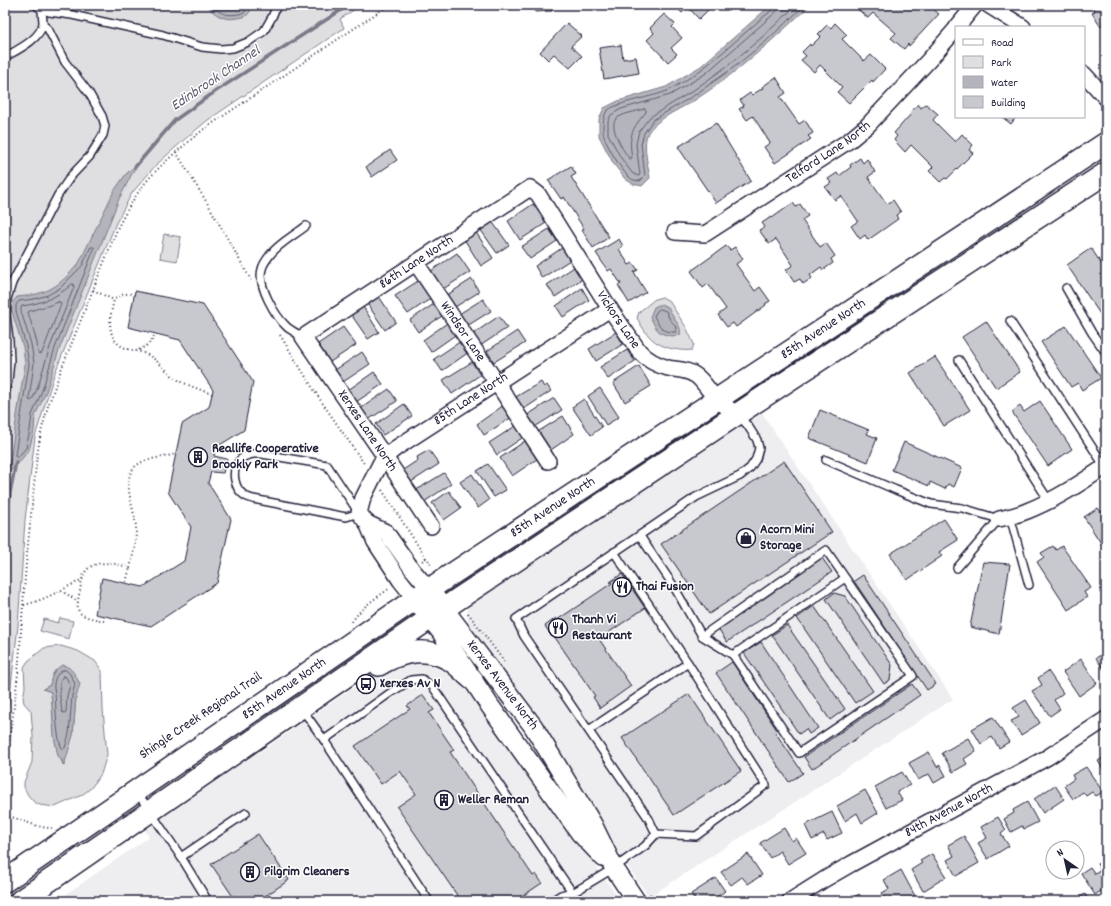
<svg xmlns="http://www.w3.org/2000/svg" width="1111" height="906" font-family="Dekko,sans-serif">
	<rect width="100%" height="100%" fill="#fff"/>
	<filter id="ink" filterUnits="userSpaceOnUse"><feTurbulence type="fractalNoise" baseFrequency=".025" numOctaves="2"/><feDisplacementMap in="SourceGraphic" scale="8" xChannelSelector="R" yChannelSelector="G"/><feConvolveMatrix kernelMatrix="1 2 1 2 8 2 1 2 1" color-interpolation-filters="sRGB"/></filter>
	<g filter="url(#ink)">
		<g fill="#eeeef1">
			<polygon points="760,410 953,699 649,897 604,833 567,763 534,711 468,622 467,613 469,604"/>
			<polygon points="431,660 459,676 621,901 56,901 149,837 141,825 209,779 261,751 392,661"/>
		</g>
		<g fill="#dfdfe2" stroke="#80808e" fill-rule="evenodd">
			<polygon points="5,5 335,5 336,6 338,5 361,5 340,19 344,28 208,120 185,139 156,165 132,193 116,223 54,375 35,437 25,520 18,626 5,737"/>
			<polygon points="164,234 181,237 177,261 160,258"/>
			<path d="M662 297 669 301 686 327 694 344 692 350C685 351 680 350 673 349 654 345 646 335 637 318L639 312 655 299Z"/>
			<polygon points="60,618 73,621 69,639 40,631 44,619 58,623"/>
			<path d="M61 646 78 651 95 661 102 671 103 709 107 755 101 774 91 788 82 795 55 807 40 805 34 802 28 795 24 787V782L32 762 33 736 31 711 24 703 23 698 25 687 24 667 28 661 44 648ZM63 665 79 684 76 697 73 735 63 765C62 761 59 758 58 754 53 734 53 712 51 692L43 689 50 685C52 675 53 670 63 665Z"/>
		</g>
		<g fill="#b4b4bc" stroke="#7a7a88">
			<path d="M207 5H253C251 9 250 13 246 16 244 17 240 18 237 18 225 21 214 15 207 5Z"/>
			<path d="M771 5H810C774 39 737 73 695 100 682 108 652 121 647 135 643 146 648 166 650 178L642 186 633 184 625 179 613 163 599 136V119L604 108 618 101 666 87 701 66Z"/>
			<path d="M137 164 119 199 59 350 46 392 35 416 34 431 29 450 16 466 8 473 25 364 23 347 12 312 11 304 17 297C49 294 58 287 79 263L114 191 126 174Z"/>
			<path d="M661 304 668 307C670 310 671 313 673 316 676 323 682 326 680 335 673 337 661 336 656 328 654 325 652 320 650 317L654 307Z"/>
			<path d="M63 665C73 668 75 675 80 684L76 697 73 735 64 766 62 760 58 756 54 737 51 692 43 689 50 685C52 675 53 670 63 665Z"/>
		</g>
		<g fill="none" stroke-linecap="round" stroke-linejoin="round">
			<g stroke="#5c5c6f" stroke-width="1">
				<path d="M212 5C222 16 229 16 244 13L249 5"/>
				<path d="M773 5 772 10C738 37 708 70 669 90 656 97 614 102 606 112 603 118 602 130 604 136 606 145 622 171 629 177 632 180 636 181 640 181L645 176 641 144 644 133 653 120 693 96 733 68 764 43 805 5"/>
				<polyline points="778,5 778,9 775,13 705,74 670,95 621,109 611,115 608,121 608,134 621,158 632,173 636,175 639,176 640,174 636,144 639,131 650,117 691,92 730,64 760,39 797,5"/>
				<path d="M644 109 646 110V112C632 129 628 135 632 158L630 159C624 153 608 126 616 119 623 113 636 112 644 109Z"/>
				<polygon points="91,247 94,247 94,249 55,348 42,391 32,415 30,430 26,448 18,457 16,457 15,455 29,364 26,346 16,311 16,305 19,301 34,299 48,295 60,288 82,266"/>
				<path d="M73 284 74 287 50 347 37 389 32 400 30 401 29 399 34 363 31 344 21 311V307L22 306C42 303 56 298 71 285Z"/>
				<path d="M58 302H60L61 304 42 353 40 354 38 353 37 343 28 312C36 308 48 307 58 302Z"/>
				<path d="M660 309 666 311 670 320 675 325 676 330V332C663 333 659 326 654 316L657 311Z"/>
				<path d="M63 670H66L70 674 75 684 72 696 69 734 65 748 63 749C56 742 56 704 55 692 52 685 55 673 63 670Z"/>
				<path d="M63 676 66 677 70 685 67 696 66 712 64 713 62 712C61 701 56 684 63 676Z"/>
			</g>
			<g stroke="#7a7a88" stroke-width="3.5">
				<polyline points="135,167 175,120 216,91 349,5"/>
				<polyline points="5,566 6,529 10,493 16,462"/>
			</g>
		</g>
		<g fill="#c8c8cf" stroke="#22223b">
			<polygon points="534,5 551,5 552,11 535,12"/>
			<polygon points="674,5 713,5 699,19 688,7 682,13"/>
			<polygon points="857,5 916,5 919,7 921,5 929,5 939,14 909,46 908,44 904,49 891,38 896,33 873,13 868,18 855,7"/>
			<polygon points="1093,5 1106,5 1106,22 1100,26 1092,13 1095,11 1092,6"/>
			<polygon points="664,14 675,24 672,27 682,38 671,48 677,54 668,62 647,40 654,33 650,28"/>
			<polygon points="567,23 582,36 571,46 582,56 570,68 554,54 548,60 540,52"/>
			<polygon points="835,23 847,35 842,39 864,61 871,55 885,69 873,82 872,80 849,103 837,92 842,87 820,65 814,72 801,60 806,56 802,52 810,44 811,46 821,36 818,34 827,25 831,28"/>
			<polygon points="621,45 623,59 636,57 639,73 604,79 599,48"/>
			<polygon points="776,77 786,93 780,97 799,124 805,120 813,133 808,136 811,139 775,163 764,147 770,143 753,116 747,120 739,109 744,106 740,100 750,93 752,95 763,88 762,87"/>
			<polygon points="918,104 921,108 926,104 938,114 933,120 955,142 962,134 973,145 969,150 973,153 947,179 945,178 940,182 929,171 933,167 911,145 905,152 894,140 897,136 894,133 911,114 910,113"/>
			<polygon points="1002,117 1016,117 1011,124"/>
			<polygon points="716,123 751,181 716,203 678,147"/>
			<polygon points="390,150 397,160 372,177 366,167"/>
			<polygon points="860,158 863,163 867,159 875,172 868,177 887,204 893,200 901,212 896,215 898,219 868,240 865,235 860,239 851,226 858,221 841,196 835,200 825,187 831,183 828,179 837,173 839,176 851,167 850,165"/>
			<polygon points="571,166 576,174 571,177 609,237 593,248 582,230 584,229 564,197 561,199 548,180"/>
			<polygon points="793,203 796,207 800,204 808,216 802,220 820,247 826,243 835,256 831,259 833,263 823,270 821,267 810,275 812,278 803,284 800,279 794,282 786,270 793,265 776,239 769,244 759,230 765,227 762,223 771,217 772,218"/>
			<polygon points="533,204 546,223 520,240 508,221"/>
			<polygon points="491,220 509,245 497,253 480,229"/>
			<polygon points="549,229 557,241 530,259 521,247"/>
			<polygon points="475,231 493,258 481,266 464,239"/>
			<polygon points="619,239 623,246 619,249 629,265 633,263 638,270 634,272 646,292 629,303 618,285 621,284 611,269 608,271 596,253"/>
			<polygon points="726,246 730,250 735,247 743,259 736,264 755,291 760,287 770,301 765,304 766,305 736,327 733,323 727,327 718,315 726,309 708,284 703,288 691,271"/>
			<polygon points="562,248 570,260 542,278 535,266"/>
			<polygon points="1091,248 1106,271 1106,315 1102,317 1067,265"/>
			<polygon points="457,253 470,272 443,289 431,271"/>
			<polygon points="574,267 582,279 555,297 547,285"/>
			<polygon points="421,279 433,297 408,314 395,296"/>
			<polygon points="472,279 479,292 455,307 447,295"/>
			<polygon points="582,288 589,300 563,317 556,306"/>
			<polygon points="135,291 203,305 253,382 244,430 215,448 214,456 227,459 223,473 211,472 208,483 231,519 217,583 151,626 95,614 102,578 143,587 184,561 191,527 168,492 182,424 209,407 213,390 180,340 128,327"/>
			<polygon points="378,295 396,322 385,330 366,302"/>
			<polygon points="483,299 491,311 467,326 459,314"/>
			<polygon points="437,302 445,314 418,332 410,320"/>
			<polygon points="362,305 379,332 368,339 350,313"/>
			<polygon points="499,316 507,328 480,346 473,334"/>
			<polygon points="450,321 458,333 431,352 423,340"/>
			<polygon points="986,321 1020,372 996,388 962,337"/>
			<polygon points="1066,326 1101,378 1082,390 1078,383 1071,387 1041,342"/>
			<polygon points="343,327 356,345 330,362 318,344"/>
			<polygon points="517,331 525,343 494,362 487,351"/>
			<polygon points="616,332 623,344 596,361 589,349"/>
			<polygon points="461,341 469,352 442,371 434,359"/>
			<polygon points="627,350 635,361 608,379 600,367"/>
			<polygon points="362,352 370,364 343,382 335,370"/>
			<polygon points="935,357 970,410 944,426 910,373"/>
			<polygon points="472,362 480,375 452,394 443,380"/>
			<polygon points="639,366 651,386 625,402 613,383"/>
			<polygon points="374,372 383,384 356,402 348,390"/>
			<polygon points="541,382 544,387 547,385 551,391 521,411 514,398"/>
			<polygon points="600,388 619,417 606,425 588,396"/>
			<polygon points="389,389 397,401 368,420 360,409"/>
			<polygon points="554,398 562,410 533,428 526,416"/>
			<polygon points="584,399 602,427 591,435 572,407"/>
			<polygon points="1040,401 1072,449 1048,466 1012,412 1020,406 1024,412"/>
			<polygon points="404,404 412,416 383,435 376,424"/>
			<polygon points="504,405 512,417 484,435 477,424"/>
			<polygon points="820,410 869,430 867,434 877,438 868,462 809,438"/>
			<polygon points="563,416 574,434 548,452 536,433"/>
			<polygon points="517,425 525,436 497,455 489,443"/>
			<polygon points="525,441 537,459 512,476 500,458"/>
			<polygon points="904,442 962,468 954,487 948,484 945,489 930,482 929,486 892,470"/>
			<polygon points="429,450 439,464 408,484 400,472 418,460 417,457"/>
			<polygon points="784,461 832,532 709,614 661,544"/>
			<polygon points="488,464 506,490 494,497 477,471"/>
			<polygon points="444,473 451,484 421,504 413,492"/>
			<polygon points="472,474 489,500 478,508 460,482"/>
			<polygon points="449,491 461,508 444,520 432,503"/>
			<polygon points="1098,508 1101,512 1106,509 1106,551 1084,517"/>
			<polygon points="944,519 958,540 939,552 942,556 907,580 890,554"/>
			<polygon points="1053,546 1056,550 1062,546 1091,588 1084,592 1087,597 1068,610 1037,562 1044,557 1041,553"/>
			<polygon points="822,558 832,572 727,642 718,628"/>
			<polygon points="983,562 1010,564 999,634 970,627"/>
			<polygon points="622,574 645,608 599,639 631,686 600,708 593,697 595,696 554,636 552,637 545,626 556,618 557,620 612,583 610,582"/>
			<polygon points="863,575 936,684 927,690 854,581"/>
			<polygon points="834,593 845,596 892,665 890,680 884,684 826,599"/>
			<polygon points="814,606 873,691 855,703 797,618"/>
			<polygon points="787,625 845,709 830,720 772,635"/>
			<polygon points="761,642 818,728 809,734 806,729 799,734 744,653"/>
			<polygon points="1104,653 1106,656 1106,673 1096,658"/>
			<polygon points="1081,659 1097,683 1079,696 1063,672"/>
			<polygon points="732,662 777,730 775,732 803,773 789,782 716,673"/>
			<polygon points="1048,671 1063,693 1054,700 1060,709 1050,716 1032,691 1042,685 1038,678"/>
			<polygon points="912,684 920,695 812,769 804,757"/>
			<polygon points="689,694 741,771 674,815 622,738"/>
			<polygon points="423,695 434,710 429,713 454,750 450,752 533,876 536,874 542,883 515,901 461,901 397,807 416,794 400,771 381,784 355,746 410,709 407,706"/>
			<polygon points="1026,700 1040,723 1021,735 1011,721 1019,717 1013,708"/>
			<polygon points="993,717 1009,742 999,748 992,737 981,744 972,729"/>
			<polygon points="968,738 976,751 964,759 967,764 953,772 942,753"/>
			<polygon points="929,752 937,767 940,765 946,776 934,783 929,774 918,780 909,763"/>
			<polygon points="1106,756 1106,774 1098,761"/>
			<polygon points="1086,767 1103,792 1096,796 1092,792 1086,796 1083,792 1073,799 1064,786 1074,779 1072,775"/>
			<polygon points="902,772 910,785 897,792 902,800 886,808 875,787"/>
			<polygon points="1055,785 1064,799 1043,813 1034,799"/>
			<polygon points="865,790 878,813 862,823 857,813 845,821 837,806"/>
			<polygon points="1027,802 1038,822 1024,829 1022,826 1011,832 1004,819 1014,813 1013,810"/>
			<polygon points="832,812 842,833 827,840 824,834 812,840 805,825"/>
			<polygon points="998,817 1006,830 1001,834 1009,846 988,859 978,843 987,838 981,827"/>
			<polygon points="784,828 792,841 796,838 806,853 788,864 780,851 770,858 760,843"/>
			<polygon points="258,834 289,880 258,901 236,901 211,864"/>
			<polygon points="964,836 979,863 956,876 947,860 954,856 948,845"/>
			<polygon points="748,854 762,875 748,884 742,877 731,885 721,872"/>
			<polygon points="932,854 946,877 923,891 911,870 922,863 920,861"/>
			<polygon points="1104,860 1106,864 1106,889 1105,888 1095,895 1081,873 1090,867 1095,874 1101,870 1097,864"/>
			<polygon points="901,870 915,896 906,901 886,901 882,893 889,889 884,880"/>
			<polygon points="716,878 725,891 714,899 715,901 696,901 691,894"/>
			<polygon points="859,894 864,901 847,901"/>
			<polygon points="1085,894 1089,901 1074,901"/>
		</g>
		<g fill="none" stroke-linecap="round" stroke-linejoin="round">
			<defs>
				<g id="service">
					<polyline points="43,5 42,10 49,12 72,15 163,35 202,47 221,49 233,48 248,42 264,31 272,17 277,5"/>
					<path d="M5 57C17 50 41 39 43 23 43 19 42 14 42 10L36 5"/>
					<polyline points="1066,288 1092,333 1106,353"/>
					<polyline points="1010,321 1105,467"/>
					<path d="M303 337C298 334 292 331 287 327 275 316 257 285 262 269 263 264 267 259 270 255 279 243 295 235 306 226"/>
					<polyline points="959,360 1049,501"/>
					<polyline points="5,392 8,381 10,361 9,340 6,315 7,299 12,283 58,195 71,176 90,156 103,135 105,126 102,116 89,93 65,62 48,29 43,25"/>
					<path d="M253 454H262L327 465 359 513 346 517 253 499C250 498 246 497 244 495 234 488 231 471 239 461 242 457 248 455 253 454Z"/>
					<polyline points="826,460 896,490 931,504 962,508 999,519 957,568"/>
					<polyline points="1010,516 1029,585"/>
					<polyline points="640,536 673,585 702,636 733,655 799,753 913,676 826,550 702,636"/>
					<polyline points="614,552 688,663 766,785 696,836 656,834"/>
					<polyline points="733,655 845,578"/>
					<polyline points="302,709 324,740 429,901"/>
					<polyline points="589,730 688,663"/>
					<polyline points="324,740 390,693 411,680 422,679 433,687 572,892"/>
					<polyline points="137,792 181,857 208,901"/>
					<polyline points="181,857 246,813"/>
					<polyline points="552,901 561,895 576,891 614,868 645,846 656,834 649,819 524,636 516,619 696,497 740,476 750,468 756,459 759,448 757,440 748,426 739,416"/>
				</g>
				<g id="minor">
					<polyline points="988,5 1023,27"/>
					<polyline points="957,27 975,5"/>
					<polyline points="1084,74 1106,98"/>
					<path id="s1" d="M675 232 705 234 850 140 868 125 929 60 956 29"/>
					<path id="s2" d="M416 263 497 383 548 461"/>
					<path d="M999 519C1008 517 1018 515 1027 511 1055 500 1081 483 1106 466"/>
					<polyline points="367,523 386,532 412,569 429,589"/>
					<path id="s3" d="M431 526 385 457 303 337 530 188 538 194 610 309 639 351C646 359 657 365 668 368 677 370 686 369 695 375 702 379 709 391 715 398 722 404 730 409 737 415"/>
					<path id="s4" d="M415 599 400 580 375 542 367 523 359 513 363 498 380 464 385 457 396 448 610 309"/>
					<path id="s5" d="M790 901 825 879 851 864 1048 757 1106 719"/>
				</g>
				<g id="tertiary">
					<path id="s6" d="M429 589 533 726 593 825 614 868 636 901"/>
					<polyline points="415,599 441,632 490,706 580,833 604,858"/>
				</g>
				<g id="secondary">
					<path d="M379 665C401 651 427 646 450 660 458 665 465 673 472 679"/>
					<path id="s7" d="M5 881 443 580 1106 143"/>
					<polyline points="20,901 458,599 789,380 1106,173"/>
				</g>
			</defs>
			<use href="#service" stroke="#22223b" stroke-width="10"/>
			<use href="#minor" stroke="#22223b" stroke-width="18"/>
			<use href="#tertiary" stroke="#22223b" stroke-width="21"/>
			<use href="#secondary" stroke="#22223b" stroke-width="24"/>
			<g stroke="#22223b" stroke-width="2" stroke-dasharray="1 3" stroke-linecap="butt">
				<polyline points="176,152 209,206 251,280"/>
				<polyline points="93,290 114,300"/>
				<path d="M135 294C126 293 121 294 114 300 111 313 107 326 114 339 122 351 135 349 146 354 158 360 165 370 175 378 186 385 199 389 212 394"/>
				<polyline points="280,335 319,398 365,465"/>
				<path d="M139 350C148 345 151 344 155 333"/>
				<polyline points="382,490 426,558"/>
				<polyline points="422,561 426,558 429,561 431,567"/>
				<polyline points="126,582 130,568"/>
				<polyline points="61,591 70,596 78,602"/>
				<path d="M24 605C45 600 63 589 83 579"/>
				<polyline points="468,613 506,664"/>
				<path d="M104 621C96 619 86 618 80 613 76 608 78 600 79 595 81 588 81 580 84 574 92 558 117 563 130 568 133 555 136 542 136 529 136 509 117 476 140 463 149 458 166 457 176 454"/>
				<path d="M352 622C362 606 375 599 390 588"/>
				<path d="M5 772 8 754 18 674 26 564 37 455 41 432 48 406 61 370 118 227C125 214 133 199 142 187 159 165 182 147 204 129L389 5"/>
				<polyline points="5,811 10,816"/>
				<path d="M5 816C22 818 34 828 52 828"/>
				<polyline points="650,894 655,901"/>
			</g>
			<use href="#service" stroke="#fff" stroke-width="7"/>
			<use href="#minor" stroke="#fff" stroke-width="15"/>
			<use href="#tertiary" stroke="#fff" stroke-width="18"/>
			<use href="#secondary" stroke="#fff" stroke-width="21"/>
		</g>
	</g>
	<defs>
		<symbol id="building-ring" viewBox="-11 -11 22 22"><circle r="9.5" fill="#fff" stroke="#22223b" stroke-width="1.5"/><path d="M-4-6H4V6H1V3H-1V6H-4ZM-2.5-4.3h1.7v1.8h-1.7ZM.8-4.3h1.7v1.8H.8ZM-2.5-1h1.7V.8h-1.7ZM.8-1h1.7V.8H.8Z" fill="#22223b"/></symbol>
		<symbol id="shop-ring" viewBox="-11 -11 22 22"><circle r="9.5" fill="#fff" stroke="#22223b" stroke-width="1.5"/><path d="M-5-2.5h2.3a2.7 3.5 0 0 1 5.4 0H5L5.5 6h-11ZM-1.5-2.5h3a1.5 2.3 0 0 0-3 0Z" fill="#22223b"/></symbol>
		<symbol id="restaurant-ring" viewBox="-11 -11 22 22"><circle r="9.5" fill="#fff" stroke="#22223b" stroke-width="1.5"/><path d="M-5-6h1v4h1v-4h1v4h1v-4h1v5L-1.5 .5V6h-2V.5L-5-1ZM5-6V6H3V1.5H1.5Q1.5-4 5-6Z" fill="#22223b"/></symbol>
		<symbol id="bus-ring" viewBox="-11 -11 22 22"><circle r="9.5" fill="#fff" stroke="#22223b" stroke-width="1.5"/><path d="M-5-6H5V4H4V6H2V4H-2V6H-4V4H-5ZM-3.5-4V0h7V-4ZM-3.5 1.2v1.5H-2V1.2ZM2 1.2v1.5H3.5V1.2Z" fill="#22223b"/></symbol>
	</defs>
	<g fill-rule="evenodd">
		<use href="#building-ring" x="187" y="446" width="22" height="22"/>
		<use href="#shop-ring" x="735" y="527" width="22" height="22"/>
		<use href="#restaurant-ring" x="611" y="576" width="22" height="22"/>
		<use href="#restaurant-ring" x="547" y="617" width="22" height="22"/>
		<use href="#bus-ring" x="355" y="673" width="22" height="22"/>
		<use href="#building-ring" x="433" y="789" width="22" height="22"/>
		<use href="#building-ring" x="239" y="861" width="22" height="22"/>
	</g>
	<g text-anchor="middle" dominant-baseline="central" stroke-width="3" stroke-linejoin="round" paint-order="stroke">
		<g font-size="14" fill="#22223b" stroke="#fff">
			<text stroke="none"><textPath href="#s1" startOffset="178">Telford Lane North</textPath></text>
			<text stroke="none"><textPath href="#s3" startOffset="364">86th Lane North</textPath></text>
			<text stroke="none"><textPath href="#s3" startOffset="659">Vickors Lane</textPath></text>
			<text stroke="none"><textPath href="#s7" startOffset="987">85th Avenue North</textPath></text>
			<text stroke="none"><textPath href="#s2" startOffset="83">Windsor Lane</textPath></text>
			<text stroke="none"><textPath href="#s4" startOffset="269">85th Lane North</textPath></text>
			<text transform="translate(367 431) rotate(56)">Xerxes Lane North</text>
			<text stroke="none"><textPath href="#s7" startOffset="663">85th Avenue North</textPath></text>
			<text stroke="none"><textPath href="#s6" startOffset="121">Xerxes Avenue North</textPath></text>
			<text stroke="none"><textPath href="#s7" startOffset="339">85th Avenue North</textPath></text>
			<text transform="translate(201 716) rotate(-34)">Shingle Creek Regional Trail</text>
			<text stroke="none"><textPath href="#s5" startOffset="183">84th Avenue North</textPath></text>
		</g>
		<g font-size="14" font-weight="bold" fill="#22223b" stroke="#fff" text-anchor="start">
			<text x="212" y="449">Reallife Cooperative<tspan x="212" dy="16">Brookly Park</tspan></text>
			<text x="760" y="530">Acorn Mini<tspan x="760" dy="16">Storage</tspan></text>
			<text x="636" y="587">Thai Fusion</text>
			<text x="572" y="620">Thanh Vi<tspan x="572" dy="16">Restaurant</tspan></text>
			<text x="380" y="684">Xerxes Av N</text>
			<text x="458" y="800">Weller Reman</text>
			<text x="264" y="872">Pilgrim Cleaners</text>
		</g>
		<g font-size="15" font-style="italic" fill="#5c5c6f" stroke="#fff">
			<text transform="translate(216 79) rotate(-34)">Edinbrook Channel</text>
		</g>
	</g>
	<rect width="1111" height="906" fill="none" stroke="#fff" stroke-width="20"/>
	<rect x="10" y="10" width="1091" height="886" fill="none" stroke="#22223b" stroke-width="1.5" filter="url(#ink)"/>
	<rect x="955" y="26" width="130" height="92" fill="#ffffff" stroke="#a7a7b1"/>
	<rect x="963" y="39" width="20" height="6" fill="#ffffff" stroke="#a7a7b1"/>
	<text x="991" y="46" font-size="12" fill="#22223b">Road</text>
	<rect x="963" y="56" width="20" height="12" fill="#dfdfe2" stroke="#a7a7b1"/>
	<text x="991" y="66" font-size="12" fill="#22223b">Park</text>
	<rect x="963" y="76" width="20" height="12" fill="#b4b4bc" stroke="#a7a7b1"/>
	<text x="991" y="86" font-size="12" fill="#22223b">Water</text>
	<rect x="963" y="96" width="20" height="12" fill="#c8c8cf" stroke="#a7a7b1"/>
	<text x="991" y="106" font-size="12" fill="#22223b">Building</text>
	<g transform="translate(1065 860) rotate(326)"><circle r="19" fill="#ffffff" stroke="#a7a7b1"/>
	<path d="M0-3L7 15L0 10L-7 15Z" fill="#22223b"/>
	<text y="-6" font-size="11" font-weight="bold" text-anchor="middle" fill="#22223b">N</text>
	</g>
</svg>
